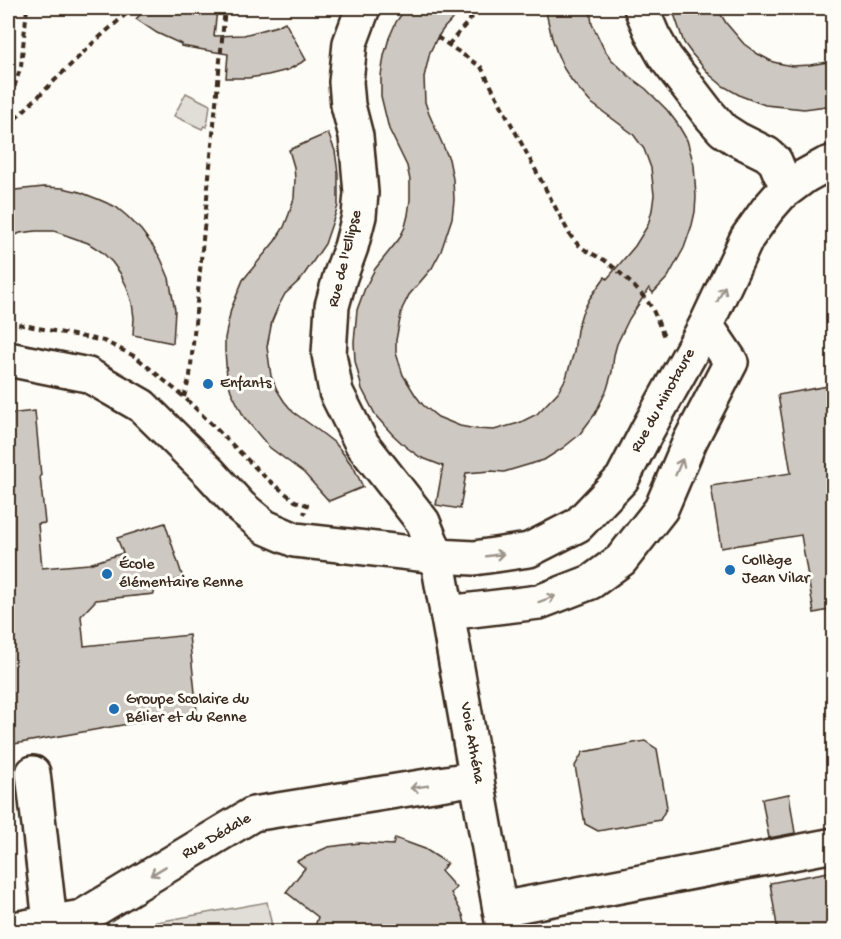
<svg xmlns="http://www.w3.org/2000/svg" width="841" height="939" font-family="'Gochi Hand',sans-serif">
	<rect width="100%" height="100%" fill="#fdfcf7"/>
	<filter id="ink" filterUnits="userSpaceOnUse"><feTurbulence type="fractalNoise" baseFrequency=".0167" numOctaves="2"/><feDisplacementMap in="SourceGraphic" scale="12" xChannelSelector="R" yChannelSelector="G"/><feConvolveMatrix kernelMatrix="1 2 1 2 8 2 1 2 1" color-interpolation-filters="sRGB"/></filter>
	<g filter="url(#ink)">
		<g fill="#e1ded7" stroke="#8e847a" stroke-width="1.5">
			<polygon points="186,93 210,105 207,127 204,126 202,129 174,116"/>
			<polygon points="267,902 273,931 107,931 108,931"/>
		</g>
		<g fill="#cdc8c2" stroke="#3b2a1e" stroke-width="1.5">
			<polygon points="147,8 205,8 217,10 214,36 244,35 277,26 285,22 306,60 288,70 268,75 248,78 226,78 228,54 181,46 181,44 157,33 136,19"/>
			<polygon points="406,8 463,8 444,28 437,38 430,52 424,77 425,102 429,114 449,159 453,179 454,200 452,218 441,251 432,268 409,295 402,309 396,340 396,353 403,375 416,396 423,405 438,417 460,426 476,429 494,430 519,423 537,414 558,392 566,378 574,352 577,330 582,313 590,298 605,277 607,279 635,246 648,225 652,210 654,195 651,168 644,149 633,134 590,102 572,81 564,69 557,53 552,38 545,8 590,8 592,24 604,49 611,59 630,77 646,89 667,110 677,123 687,140 694,165 696,197 695,212 692,225 684,248 668,277 653,293 649,288 629,319 617,344 614,355 612,372 607,389 595,414 579,435 563,448 544,460 504,472 491,471 466,473 460,509 436,505 443,466 420,457 406,447 392,434 376,416 362,389 355,361 354,342 357,310 365,288 375,269 399,239 405,227 408,215 410,200 410,180 407,166 389,129 381,96 381,76 384,56 389,38 396,22"/>
			<polygon points="672,8 717,8 726,23 744,44 758,54 773,62 792,66 810,65 834,61 834,105 804,109 765,105 741,96 723,86 710,75 692,54 684,43"/>
			<polygon points="328,133 335,151 338,173 338,206 325,244 301,279 285,294 278,307 272,321 267,347 271,376 277,390 284,401 293,412 314,427 336,444 354,468 363,487 329,501 304,473 269,447 244,417 231,391 227,377 225,351 225,338 231,309 243,280 275,241 284,227 289,214 294,198 295,179 294,167 289,150"/>
			<polygon points="44,187 63,188 80,192 100,200 116,207 127,216 141,230 153,246 161,259 169,278 175,310 173,343 133,335 134,318 132,303 127,287 120,273 112,262 102,252 88,243 54,231 36,231 20,233 8,239 8,193 15,190"/>
			<polygon points="834,385 834,609 814,613 801,535 721,548 711,486 791,473 778,395"/>
			<polygon points="35,411 41,476 40,476 45,523 38,524 42,568 89,564 123,553 117,538 165,523 183,578 154,587 154,594 96,600 81,616 84,646 189,635 197,712 8,745 8,414"/>
			<polygon points="645,741 657,749 667,807 660,820 598,831 585,824 575,766 583,752"/>
			<polygon points="789,794 795,833 769,838 762,799"/>
			<polygon points="395,838 425,849 447,863 441,871 456,888 451,893 463,915 467,932 313,932 318,917 286,892 305,868 297,861 328,847 359,843 393,845"/>
			<polygon points="834,871 834,932 778,932 770,883"/>
		</g>
		<g fill="none" stroke-linecap="round" stroke-linejoin="round">
			<defs>
				<g id="minor">
					<polyline points="363,8 350,43 346,82 348,105 356,136 359,170 361,193 359,216 351,247 340,277 332,306 329,354 336,392 362,444 423,522 437,556 504,932"/>
					<polyline points="641,8 653,36 665,57 708,113 723,130 737,139 767,154 775,161 780,173 790,186"/>
					<polyline points="8,359 88,375 142,406 210,473 241,507 265,527 295,540 437,556 474,558 529,550 578,525 622,479 648,429 706,325 747,238 767,210 781,194 805,176 825,165 834,162"/>
					<polyline points="447,613 539,602 591,582 621,560 661,509 690,441 731,362 706,325"/>
					<polyline points="33,773 50,922"/>
					<polyline points="500,909 834,845"/>
					<polyline points="8,930 82,917 253,814 477,778"/>
				</g>
			</defs>
			<use href="#minor" stroke="#3b2a1e" stroke-width="38"/>
			<g stroke="#3b2a1e" stroke-width="4" stroke-dasharray="6 4.5" stroke-linecap="butt">
				<polyline points="391,10 402,13"/>
				<path d="M437 37 481 67 570 235C583 253 591 251 607 262 617 269 644 295 650 305 656 315 660 328 665 339"/>
				<polyline points="448,45 480,8"/>
				<polyline points="8,107 21,66 27,8"/>
				<polyline points="8,126 94,42 133,8"/>
				<polyline points="8,322 104,341 136,357 184,397 266,478 295,501 307,505 304,514"/>
				<polyline points="184,397 190,376 225,8"/>
			</g>
			<use href="#minor" stroke="#fdfcf7" stroke-width="33"/>
		</g>
		<defs><path id="oneway-shaft" d="M-6 0H5M1.5-3L5.5 0L1.5 3" fill="none" stroke-width="1.6" stroke-linecap="round" stroke-linejoin="round" transform="scale(1.5)"/></defs>
		<g stroke="#9c938a">
			<use href="#oneway-shaft" transform="translate(721 294) rotate(-64)"/>
			<use href="#oneway-shaft" transform="translate(679 467) rotate(-67)"/>
			<use href="#oneway-shaft" transform="translate(495 555) rotate(-8)"/>
			<use href="#oneway-shaft" transform="translate(547 599) rotate(-20)"/>
			<use href="#oneway-shaft" transform="translate(419 787) rotate(171)"/>
			<use href="#oneway-shaft" transform="translate(158 871) rotate(149)"/>
		</g>
	</g>
	<g fill="#1f6fb2" stroke="#fdfcf7" stroke-width="2">
		<circle cx="208" cy="384" r="6"/>
		<circle cx="730" cy="570" r="6"/>
		<circle cx="107" cy="574" r="6"/>
		<circle cx="114" cy="709" r="6"/>
	</g>
	<g text-anchor="middle" dominant-baseline="central" stroke-width="6" stroke-linejoin="round" paint-order="stroke">
		<g font-size="16" fill="#3b2a1e" stroke="#fdfcf7">
			<text transform="translate(346 259) rotate(-76)">Rue de l'Ellipse</text>
			<text transform="translate(664 401) rotate(-61)">Rue du Minotaure</text>
			<text transform="translate(471 743) rotate(80)">Voie Athéna</text>
			<text transform="translate(217 837) rotate(-30)">Rue Dédale</text>
		</g>
		<g font-size="16" fill="#3b2a1e" stroke="#fdfcf7" text-anchor="start">
			<text x="220" y="384">Enfants</text>
			<text x="742" y="561">Collège<tspan x="742" dy="18">Jean Vilar</tspan></text>
			<text x="119" y="565">École<tspan x="119" dy="18">élémentaire Renne</tspan></text>
			<text x="126" y="700">Groupe Scolaire du<tspan x="126" dy="18">Bélier et du Renne</tspan></text>
		</g>
	</g>
	<rect width="841" height="939" fill="none" stroke="#fdfcf7" stroke-width="30"/>
	<rect x="15" y="15" width="811" height="909" fill="none" stroke="#3b2a1e" stroke-width="2" filter="url(#ink)"/>
</svg>
